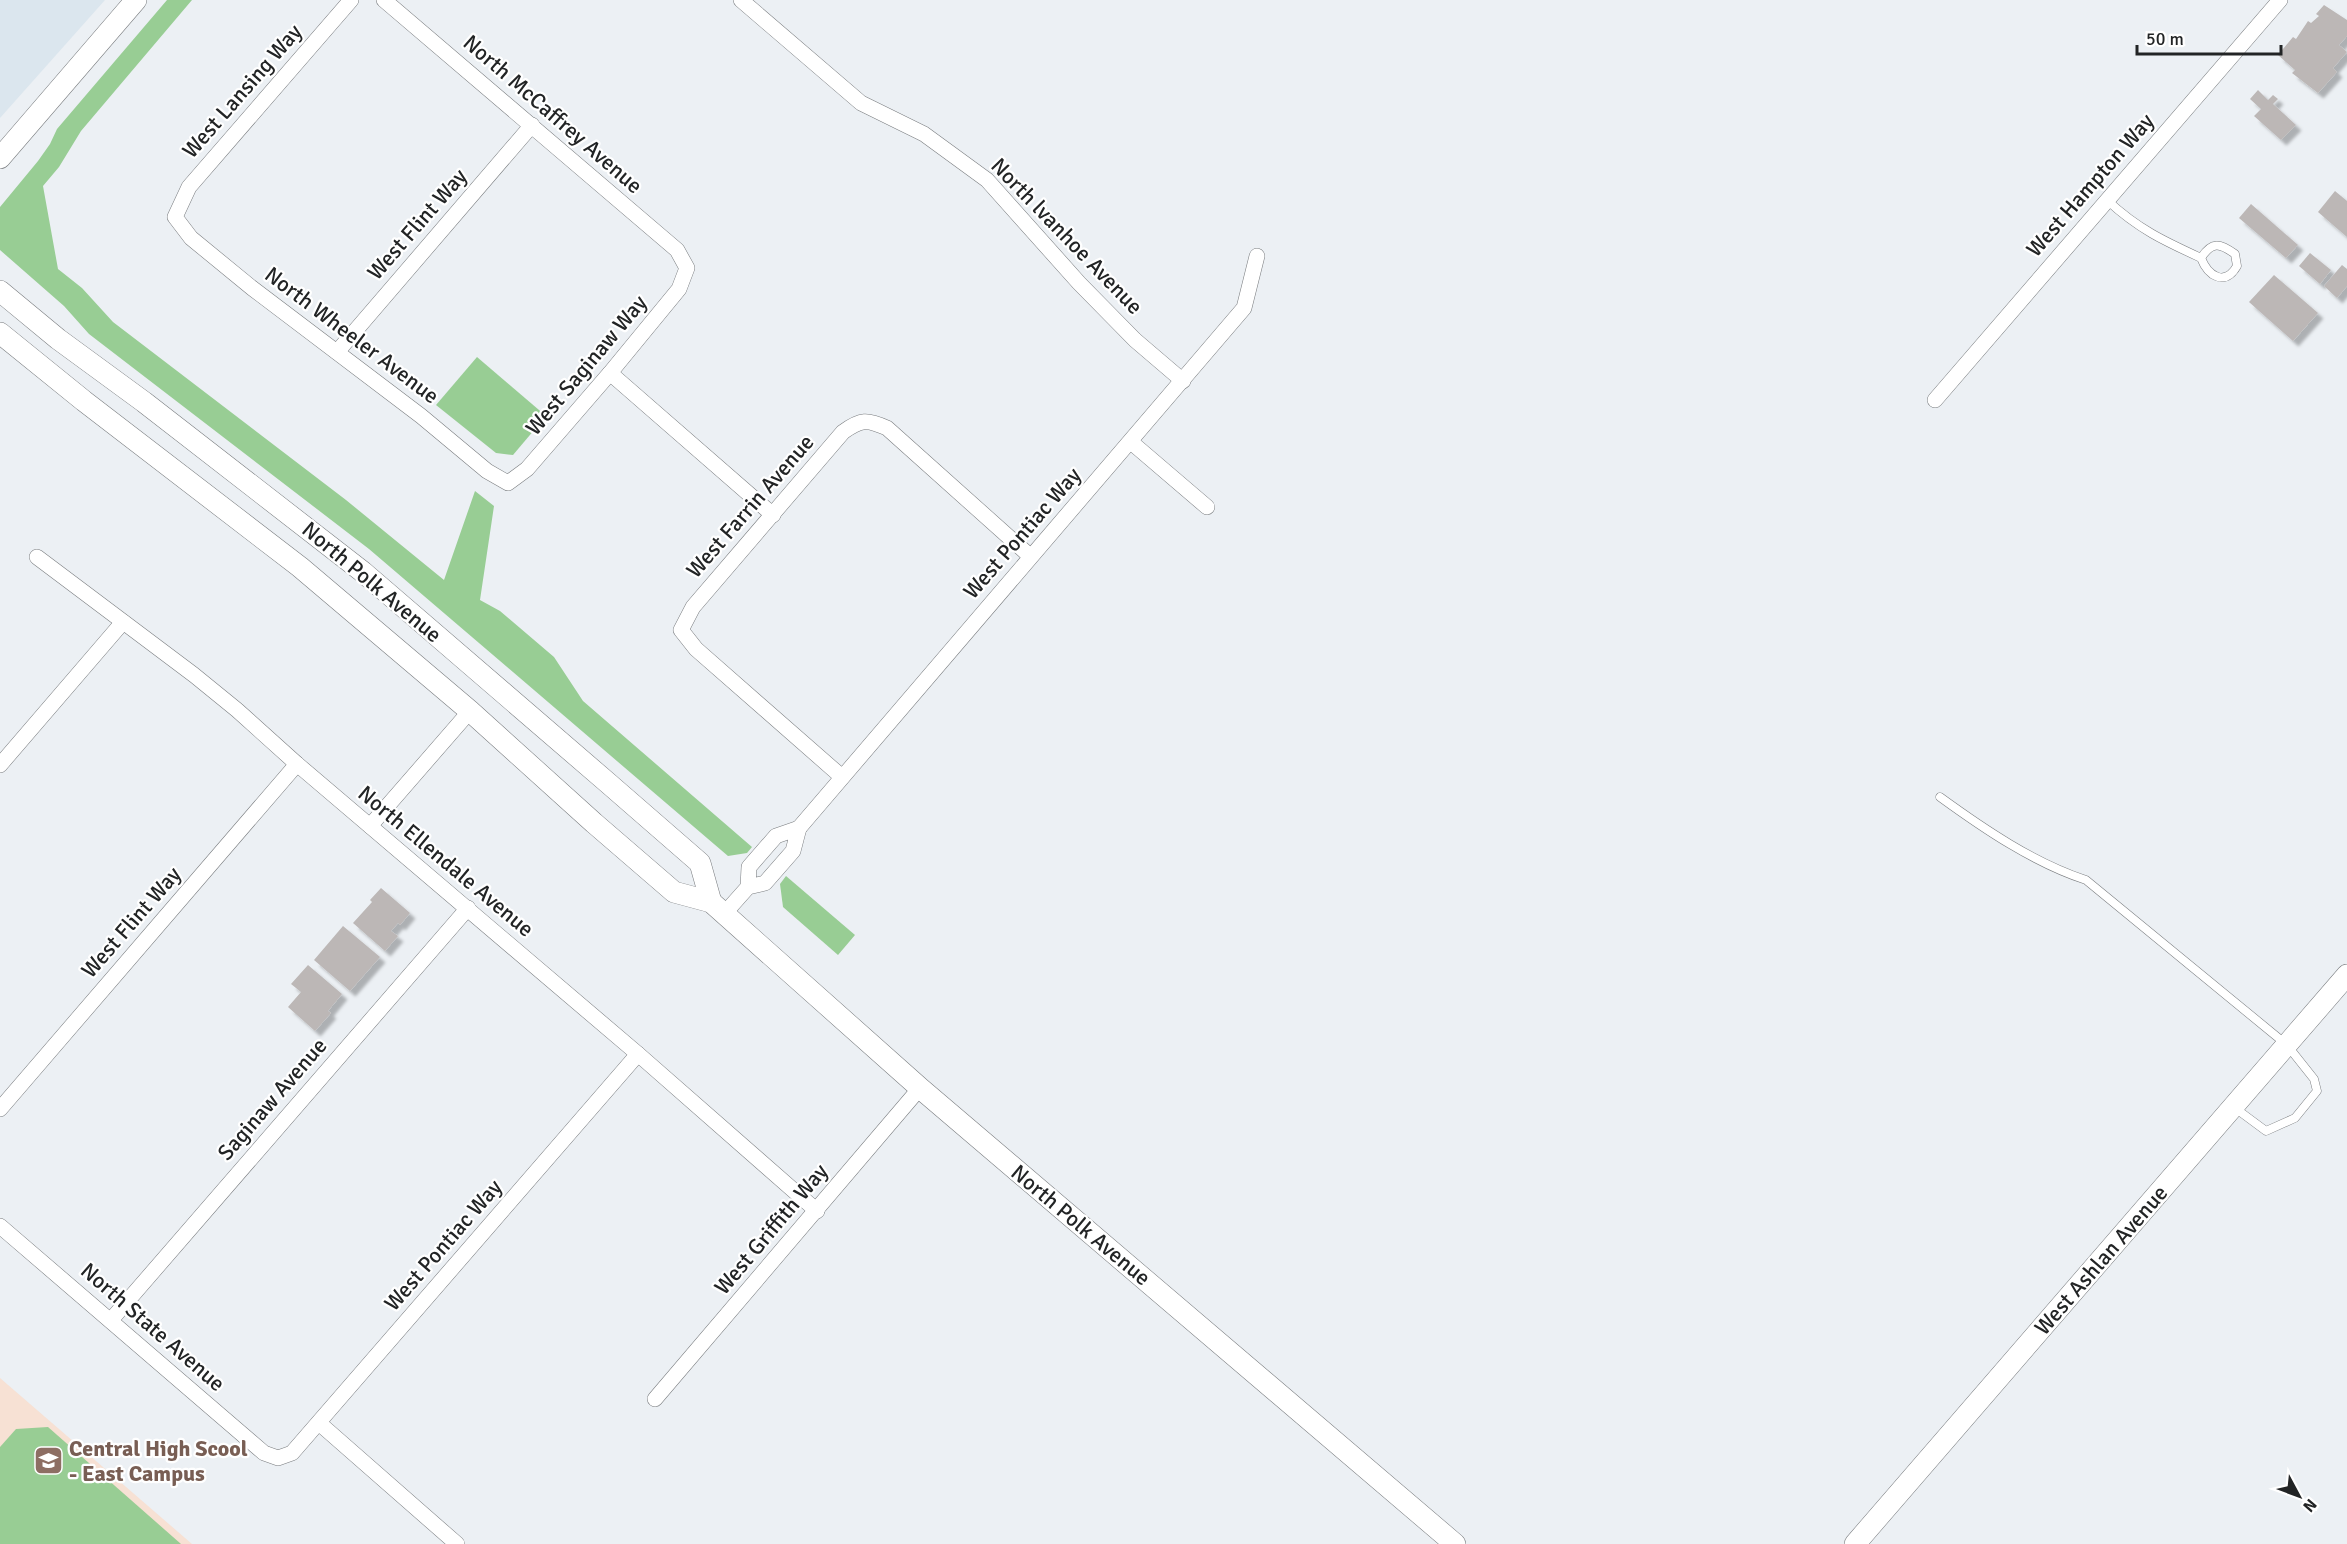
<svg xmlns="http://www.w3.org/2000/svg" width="2347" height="1544" font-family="Signika,sans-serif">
	<defs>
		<filter id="shadow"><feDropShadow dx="5.5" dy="5.5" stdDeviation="1.5" flood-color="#0004"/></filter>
	</defs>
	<rect width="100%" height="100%" fill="#ecf0f4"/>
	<polygon fill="#dbe6ee" points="0,0 105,0 0,118"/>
	<polygon fill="#f7e1d4" points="0,1378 192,1544 0,1544"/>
	<g fill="#98cd94">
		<polygon points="167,0 192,0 81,131 59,167 43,186 58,269 82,288 113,322 346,500 444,580 475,491 494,506 480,600 500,611 554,657 583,701 752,847 747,853 728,856 369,549 89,334 64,306 0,250 0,207 38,161 50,144 57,129"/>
		<polygon points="477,357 546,416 513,455 496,453 436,405"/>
		<polygon points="786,876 855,935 838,955 783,907 780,884"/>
		<polygon points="48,1427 181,1544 0,1544 0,1447 16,1429"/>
	</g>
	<g fill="#bcb7b6" filter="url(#shadow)">
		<polygon points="2324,5 2347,20 2347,36 2339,45 2347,52 2333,68 2337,72 2318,93 2292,73 2295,70 2278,55 2293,37 2296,39 2308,21 2311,23 2319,16 2316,14"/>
		<polygon points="2258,90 2268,100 2273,95 2278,99 2273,104 2296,125 2281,140 2254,116 2261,109 2250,99"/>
		<polygon points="2335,191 2347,201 2347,237 2318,212"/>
		<polygon points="2251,204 2298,245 2286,258 2239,218"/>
		<polygon points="2310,253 2331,270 2320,284 2299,266"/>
		<polygon points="2342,265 2347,269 2347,286 2337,298 2324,286"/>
		<polygon points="2274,275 2318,313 2293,341 2249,302"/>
		<polygon points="381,888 410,913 400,925 398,923 391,931 398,936 385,951 353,923 372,902 370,900"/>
		<polygon points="343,926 380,957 350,991 314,960"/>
		<polygon points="308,965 342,994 328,1011 331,1013 315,1031 288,1007 301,992 291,984"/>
	</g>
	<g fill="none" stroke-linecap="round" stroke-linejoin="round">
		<defs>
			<g id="lane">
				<path d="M2107 200C2138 229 2164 241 2201 258 2208 276 2225 287 2237 266L2235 254C2220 243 2212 241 2201 258"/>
				<path d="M1940 797C1984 829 2034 863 2086 880L2287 1045 2314 1079 2317 1091 2295 1118 2266 1131 2235 1108"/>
			</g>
			<g id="street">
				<polyline points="351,0 189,187 175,217 191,238 252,288 421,416 487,471 508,483 527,469 610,373 679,289 687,268 677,250 384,0"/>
				<polyline points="741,0 861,103 924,134 987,180 1079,283 1135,340 1183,381"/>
				<polyline points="337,352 532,125"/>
				<polyline points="610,373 773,515"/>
				<polyline points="1935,400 2280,0"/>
				<polyline points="1131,442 1207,507"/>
				<polyline points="37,557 194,675 237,710 297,764 638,1054 817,1211"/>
				<polyline points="0,765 123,622"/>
				<path d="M842 777 696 649 681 630 693 607 843 432C861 419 867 419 887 428L1030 556"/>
				<polyline points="370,826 470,711"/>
				<polyline points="799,828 1244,308 1257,256"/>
				<polyline points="724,914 748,887 765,883 793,851 799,828 776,836 749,867 748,887"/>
				<polyline points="0,1109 297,764"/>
				<polyline points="0,1226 264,1453 278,1458 292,1453 638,1054"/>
				<polyline points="111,1320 468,908"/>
				<polyline points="655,1399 920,1088"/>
				<polyline points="319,1423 457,1544"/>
			</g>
			<g id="secondary">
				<polyline points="0,158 136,0"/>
				<polyline points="0,291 58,339 144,402 363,572 608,783 700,863 711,902"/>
				<polyline points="0,333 84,401 300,567 470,711 594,823 674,892 711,902 920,1088 1455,1544"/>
				<polyline points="1855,1544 2347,975"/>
			</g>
		</defs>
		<use href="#lane" stroke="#797c7f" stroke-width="9"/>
		<use href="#street" stroke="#797c7f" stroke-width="16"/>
		<use href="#secondary" stroke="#797c7f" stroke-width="22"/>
		<use href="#lane" stroke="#fff" stroke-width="8"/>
		<use href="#street" stroke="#fff" stroke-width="15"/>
		<use href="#secondary" stroke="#fff" stroke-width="21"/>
	</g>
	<defs>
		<symbol id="school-square" viewBox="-11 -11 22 22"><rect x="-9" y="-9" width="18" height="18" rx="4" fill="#8d6e63" stroke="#fff"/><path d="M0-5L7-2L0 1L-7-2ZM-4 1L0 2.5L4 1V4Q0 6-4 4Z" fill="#fff"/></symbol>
	</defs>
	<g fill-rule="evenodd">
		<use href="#school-square" x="32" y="1444" width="33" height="33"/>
	</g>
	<g text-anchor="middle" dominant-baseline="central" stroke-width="4.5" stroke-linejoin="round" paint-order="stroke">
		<g font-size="22" fill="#222425" stroke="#fff">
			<text transform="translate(242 91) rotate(-49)">West Lansing Way</text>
			<text transform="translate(553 114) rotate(41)">North McCaffrey Avenue</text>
			<text transform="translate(2090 185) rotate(-49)">West Hampton Way</text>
			<text transform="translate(417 224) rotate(-49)">West Flint Way</text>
			<text transform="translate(1067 236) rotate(46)">North lvanhoe Avenue</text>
			<text transform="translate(352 335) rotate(37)">North Wheeler Avenue</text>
			<text transform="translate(586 365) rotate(-50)">West Saginaw Way</text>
			<text transform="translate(750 506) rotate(-49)">West Farrin Avenue</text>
			<text transform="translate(1022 533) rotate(-49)">West Pontiac Way</text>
			<text transform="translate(372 582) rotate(40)">North Polk Avenue</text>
			<text transform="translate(446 861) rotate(40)">North Ellendale Avenue</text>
			<text transform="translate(131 922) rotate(-49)">West Flint Way</text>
			<text transform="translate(272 1099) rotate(-49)">Saginaw Avenue</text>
			<text transform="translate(1081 1225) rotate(40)">North Polk Avenue</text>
			<text transform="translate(771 1229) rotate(-50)">West Griffith Way</text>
			<text transform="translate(443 1245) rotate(-49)">West Pontiac Way</text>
			<text transform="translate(2101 1260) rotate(-49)">West Ashlan Avenue</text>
			<text transform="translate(153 1327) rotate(41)">North State Avenue</text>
		</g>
		<g font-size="22" font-weight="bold" fill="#785e54" stroke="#fff" text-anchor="start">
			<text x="69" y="1448">Central High Scool<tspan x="69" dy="25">- East Campus</tspan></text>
		</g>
	</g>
	<g transform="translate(2299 1496) rotate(131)" stroke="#ffffff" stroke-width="4.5" paint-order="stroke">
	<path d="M0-4.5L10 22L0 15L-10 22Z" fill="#222425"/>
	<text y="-9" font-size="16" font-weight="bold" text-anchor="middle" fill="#222425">N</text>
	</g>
	<path d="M2137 45v9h144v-9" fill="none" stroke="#222425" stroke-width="3"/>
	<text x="2146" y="45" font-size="18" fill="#222425" stroke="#ffffff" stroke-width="4.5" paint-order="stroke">50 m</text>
</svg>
